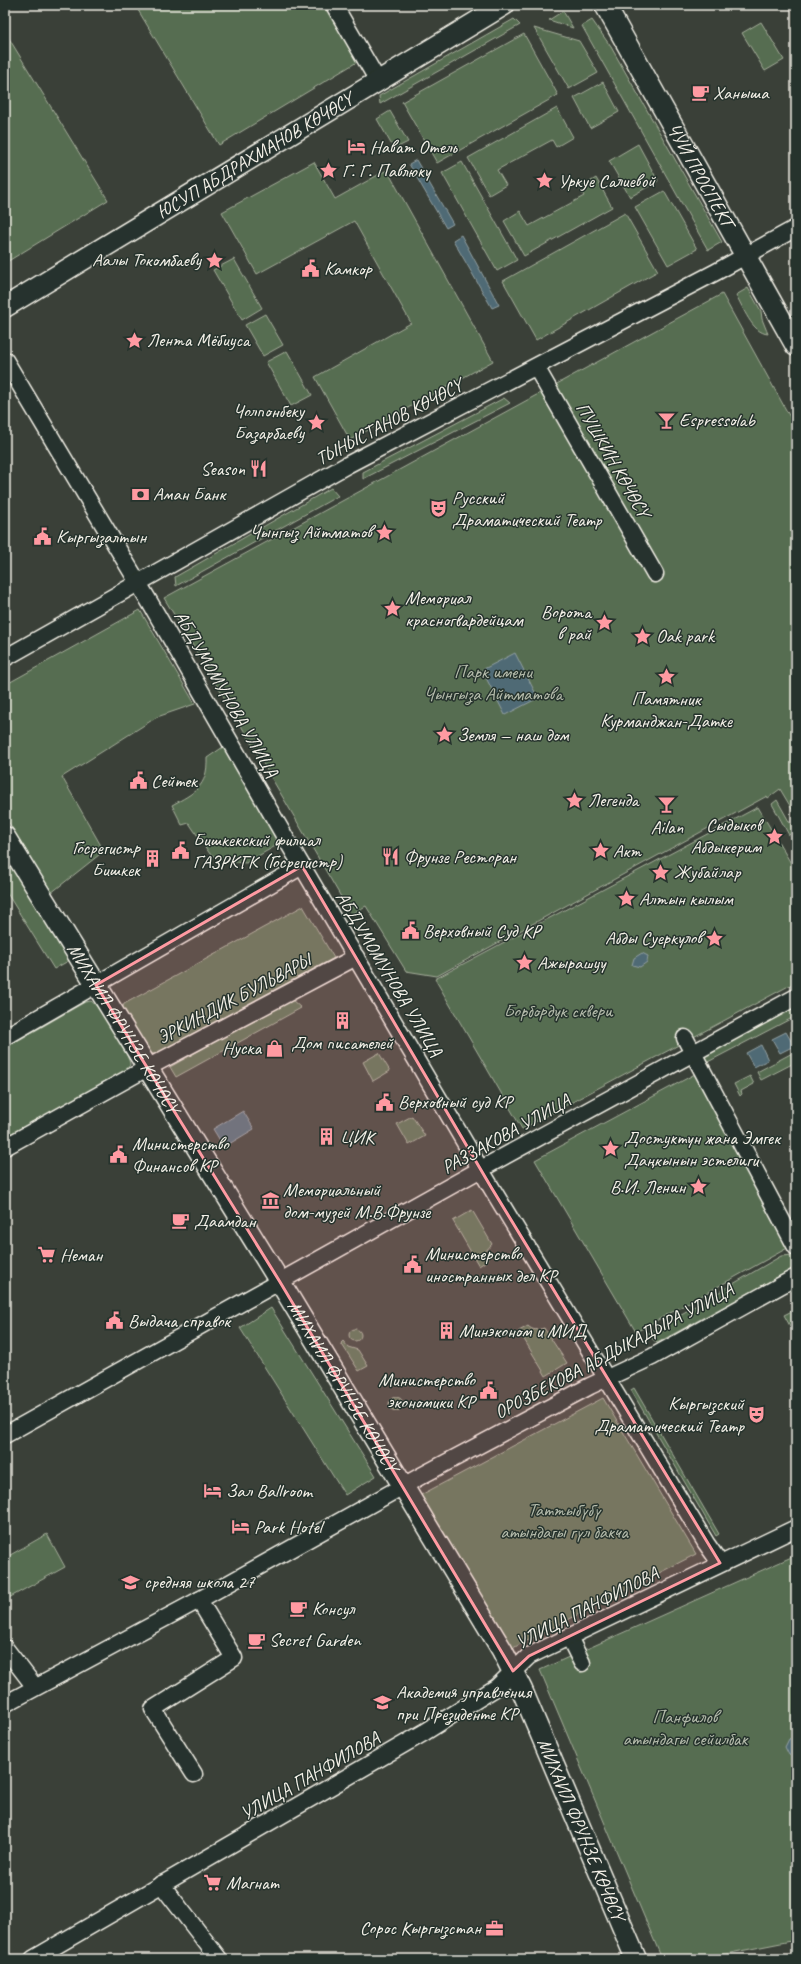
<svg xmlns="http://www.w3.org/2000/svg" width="801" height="1964" font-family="Caveat,sans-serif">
	<rect width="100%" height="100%" fill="#3a4038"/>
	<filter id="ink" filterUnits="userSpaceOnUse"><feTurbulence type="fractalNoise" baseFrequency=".025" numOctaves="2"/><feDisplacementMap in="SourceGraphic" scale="8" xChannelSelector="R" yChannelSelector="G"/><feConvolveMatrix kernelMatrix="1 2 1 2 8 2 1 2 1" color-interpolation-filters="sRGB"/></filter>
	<g filter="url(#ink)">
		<g fill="#576d51" stroke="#a6af9c">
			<polygon points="135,5 331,5 362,59 219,145"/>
			<polygon points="563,11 573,28 549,20"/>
			<polygon points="514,19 520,25 380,104 379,96"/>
			<polygon points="592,20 611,47 722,242 708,250 582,26"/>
			<polygon points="761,22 784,60 765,71 742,33"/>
			<polygon points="534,28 579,41 598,73 569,89"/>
			<polygon points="5,32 108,200 5,263"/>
			<polygon points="524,34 558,95 437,163 402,102"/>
			<polygon points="603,82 619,112 590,128 574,98"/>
			<polygon points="557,108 573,137 556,147 552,140 497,170 506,185 489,195 468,158"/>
			<polygon points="390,111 408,142 394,149 377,119"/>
			<polygon points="638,144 658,181 630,197 609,161"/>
			<polygon points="314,162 335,199 387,170 493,361 350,440 315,377 411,323 354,221 257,274 222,212"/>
			<polygon points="462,162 517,260 497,271 442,173"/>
			<polygon points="596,178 612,207 524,256 504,221 520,211 529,226 584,196 580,188"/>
			<polygon points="664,191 697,249 668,265 635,207"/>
			<polygon points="625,213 658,271 536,340 503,281"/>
			<polygon points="234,259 262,308 242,320 213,270"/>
			<path d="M748 288 761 311 762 319 768 334C752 333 743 307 736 295Z"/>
			<polygon points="722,294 796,428 796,816 780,789 768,798 767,796 437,976 406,971 366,906 351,914 233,712 164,598"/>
			<polygon points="265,314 283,345 263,356 245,325"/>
			<polygon points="287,351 312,395 291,406 266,362"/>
			<polygon points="504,398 510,403 363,479 363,472"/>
			<polygon points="331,488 338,496 176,586 175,577"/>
			<polygon points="140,610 195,704 157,717 62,777 104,851 51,893 5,816 5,685"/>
			<path d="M223 747 279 844 246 863 224 861 210 854 189 823 182 825 172 805C194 793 208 787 207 758Z"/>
			<polygon points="777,800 795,832 789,835 772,804"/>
			<polygon points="758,807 796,872 796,982 522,1129 435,979"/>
			<polygon points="5,853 70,960 54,969 5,890"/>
			<polygon points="303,906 334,958 160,1051 155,1054 149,1053 122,1009 124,1004"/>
			<polygon points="291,999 301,1008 176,1077 170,1067"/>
			<path d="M91 1001C99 1005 131 1057 130 1065L126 1070 5 1139V1048L85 1002Z"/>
			<polygon points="796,1007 796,1016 704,1064 701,1057"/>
			<polygon points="796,1051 796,1062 761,1080 757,1072"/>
			<polygon points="379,1053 390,1071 373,1081 363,1062"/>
			<polygon points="695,1074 791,1246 636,1332 535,1160"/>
			<polygon points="750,1076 754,1084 741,1091 742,1094 740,1096 734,1084"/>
			<polygon points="412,1116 425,1136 409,1145 397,1124"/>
			<polygon points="472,1210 492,1244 484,1253 488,1260 479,1266 453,1221"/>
			<polygon points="794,1255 796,1260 796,1267 657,1343 647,1334 781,1256"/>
			<polygon points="271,1308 376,1476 345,1495 240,1328"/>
			<polygon points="796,1309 796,1337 784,1315"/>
			<path d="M528 1326C533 1331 537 1330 544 1328L567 1363 546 1376 519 1331Z"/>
			<circle cx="355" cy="1335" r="6"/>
			<polygon points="343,1341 348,1347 358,1350 368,1366 359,1371 341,1343"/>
			<polygon points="634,1388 719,1534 716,1536 631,1390"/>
			<circle cx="396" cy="1404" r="7"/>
			<polygon points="603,1398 696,1554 513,1648 419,1496"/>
			<polygon points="47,1534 65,1567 5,1600 5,1558"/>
			<polygon points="796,1555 796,1940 700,1959 662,1959 540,1670"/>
		</g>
		<g fill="#506a75" stroke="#92a0a3">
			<polygon points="416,160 453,224 446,228 409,164"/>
			<polygon points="461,235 499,305 492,308 453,240"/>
			<polygon points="515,653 538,698 505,715 482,670"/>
			<polygon points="642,953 648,956 647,962 640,967 632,965 634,958"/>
			<polygon points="786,1032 794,1046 780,1053 772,1039"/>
			<polygon points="761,1045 768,1060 754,1067 746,1053"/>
			<polygon points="243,1111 254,1129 224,1147 213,1129"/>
			<polygon points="796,1737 796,1757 789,1755 785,1747 789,1739"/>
		</g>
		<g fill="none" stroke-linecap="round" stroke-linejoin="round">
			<defs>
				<g id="minor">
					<polyline points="334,5 378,81"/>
					<polyline points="5,360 149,601 289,844 491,1187 706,1543 720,1563"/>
					<polyline points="536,367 655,574"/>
					<polyline points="5,658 347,465 716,272 796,228"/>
					<polyline points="5,1037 302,866"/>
					<polyline points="685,1038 796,1247"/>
					<polyline points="5,1147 147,1068 356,957"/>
					<polyline points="5,1435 481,1169 796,997"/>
					<polyline points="569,1637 582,1663"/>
					<polyline points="5,1648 35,1687"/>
					<polyline points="5,1704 199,1600 421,1476 590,1386 652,1357 796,1277"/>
					<polyline points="194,1774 153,1709 234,1658 199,1600"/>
					<polyline points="161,1884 219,1959"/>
					<polyline points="33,1959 425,1732 497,1687 529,1656 796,1528"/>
				</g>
				<g id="major">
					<path id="s1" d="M605 5 796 346"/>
					<path id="s2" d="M5 307 504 5"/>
					<path id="s3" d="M5 837 280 1282 502 1650 522 1690 636 1959"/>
				</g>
			</defs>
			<use href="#minor" stroke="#f4f1e8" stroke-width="19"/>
			<use href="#major" stroke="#f4f1e8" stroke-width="23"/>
			<use href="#minor" stroke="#26332d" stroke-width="16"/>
			<use href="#major" stroke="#26332d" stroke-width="20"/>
		</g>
	</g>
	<path fill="#ff9aa2" fill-opacity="0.2" stroke="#ff9aa2" stroke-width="3" stroke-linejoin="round" d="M302 866 491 1187 720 1563 529 1656 513 1671 280 1282 96 985Z"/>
	<defs>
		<symbol id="cafe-bare" viewBox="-9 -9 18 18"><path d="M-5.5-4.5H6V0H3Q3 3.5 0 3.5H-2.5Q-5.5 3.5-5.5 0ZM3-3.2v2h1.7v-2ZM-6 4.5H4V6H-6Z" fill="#ff9aa2" stroke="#26332d" stroke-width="2.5" paint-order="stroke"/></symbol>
		<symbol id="hotel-bare" viewBox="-9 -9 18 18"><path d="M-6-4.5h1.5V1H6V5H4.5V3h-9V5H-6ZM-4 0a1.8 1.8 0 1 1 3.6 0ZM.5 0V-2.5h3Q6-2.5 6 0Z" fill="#ff9aa2" stroke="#26332d" stroke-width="2.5" paint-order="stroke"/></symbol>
		<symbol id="sight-bare" viewBox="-9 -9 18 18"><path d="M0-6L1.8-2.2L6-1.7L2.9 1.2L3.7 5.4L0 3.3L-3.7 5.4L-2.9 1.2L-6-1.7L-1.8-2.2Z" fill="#ff9aa2" stroke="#26332d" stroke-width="2.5" paint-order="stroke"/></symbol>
		<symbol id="civic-bare" viewBox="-9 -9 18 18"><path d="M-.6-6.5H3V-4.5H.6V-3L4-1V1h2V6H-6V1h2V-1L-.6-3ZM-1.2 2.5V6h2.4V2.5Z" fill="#ff9aa2" stroke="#26332d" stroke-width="2.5" paint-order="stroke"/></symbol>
		<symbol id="bar-bare" viewBox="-9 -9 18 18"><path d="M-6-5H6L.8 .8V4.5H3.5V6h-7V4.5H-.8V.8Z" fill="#ff9aa2" stroke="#26332d" stroke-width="2.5" paint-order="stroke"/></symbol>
		<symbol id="restaurant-bare" viewBox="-9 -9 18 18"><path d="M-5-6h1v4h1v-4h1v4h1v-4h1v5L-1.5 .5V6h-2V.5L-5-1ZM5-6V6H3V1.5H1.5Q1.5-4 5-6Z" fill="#ff9aa2" stroke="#26332d" stroke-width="2.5" paint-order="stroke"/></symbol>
		<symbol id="bank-bare" viewBox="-9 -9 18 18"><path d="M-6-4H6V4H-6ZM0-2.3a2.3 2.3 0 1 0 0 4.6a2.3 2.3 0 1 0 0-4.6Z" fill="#ff9aa2" stroke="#26332d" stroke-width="2.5" paint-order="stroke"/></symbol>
		<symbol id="theatre-bare" viewBox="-9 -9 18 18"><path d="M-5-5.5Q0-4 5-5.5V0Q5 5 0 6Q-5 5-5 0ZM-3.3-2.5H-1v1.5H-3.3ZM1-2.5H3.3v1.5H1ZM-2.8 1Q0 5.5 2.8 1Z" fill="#ff9aa2" stroke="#26332d" stroke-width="2.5" paint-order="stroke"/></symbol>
		<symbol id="building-bare" viewBox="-9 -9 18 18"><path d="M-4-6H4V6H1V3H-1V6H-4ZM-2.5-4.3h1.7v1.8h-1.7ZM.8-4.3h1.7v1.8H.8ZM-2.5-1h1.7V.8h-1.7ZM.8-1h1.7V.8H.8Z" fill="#ff9aa2" stroke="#26332d" stroke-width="2.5" paint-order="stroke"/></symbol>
		<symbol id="shop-bare" viewBox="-9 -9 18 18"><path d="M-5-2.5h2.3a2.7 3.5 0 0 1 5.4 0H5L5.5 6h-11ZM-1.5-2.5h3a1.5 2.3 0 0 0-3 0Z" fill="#ff9aa2" stroke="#26332d" stroke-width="2.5" paint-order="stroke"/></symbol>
		<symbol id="museum-bare" viewBox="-9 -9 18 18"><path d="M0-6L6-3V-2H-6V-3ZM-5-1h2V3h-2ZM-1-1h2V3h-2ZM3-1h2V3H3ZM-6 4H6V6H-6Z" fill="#ff9aa2" stroke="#26332d" stroke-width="2.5" paint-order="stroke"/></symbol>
		<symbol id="supermarket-bare" viewBox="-9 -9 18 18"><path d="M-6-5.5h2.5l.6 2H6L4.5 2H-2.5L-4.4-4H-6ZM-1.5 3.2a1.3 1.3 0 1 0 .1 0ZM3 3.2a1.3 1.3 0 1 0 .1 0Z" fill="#ff9aa2" stroke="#26332d" stroke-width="2.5" paint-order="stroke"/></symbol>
		<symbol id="school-bare" viewBox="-9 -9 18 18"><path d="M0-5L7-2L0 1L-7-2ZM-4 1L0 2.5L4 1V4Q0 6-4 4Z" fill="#ff9aa2" stroke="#26332d" stroke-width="2.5" paint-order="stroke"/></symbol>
		<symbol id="university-bare" viewBox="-9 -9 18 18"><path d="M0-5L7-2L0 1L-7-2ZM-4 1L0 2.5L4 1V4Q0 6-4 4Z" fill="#ff9aa2" stroke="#26332d" stroke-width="2.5" paint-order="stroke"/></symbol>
		<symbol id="office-bare" viewBox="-9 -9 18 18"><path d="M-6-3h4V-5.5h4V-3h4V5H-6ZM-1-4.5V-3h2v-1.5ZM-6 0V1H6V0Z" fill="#ff9aa2" stroke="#26332d" stroke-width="2.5" paint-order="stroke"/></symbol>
	</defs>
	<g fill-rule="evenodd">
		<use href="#cafe-bare" x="688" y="80" width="25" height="25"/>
		<use href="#hotel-bare" x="344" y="134" width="25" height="25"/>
		<use href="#sight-bare" x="316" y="158" width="25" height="25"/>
		<use href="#sight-bare" x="532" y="168" width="25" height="25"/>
		<use href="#sight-bare" x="202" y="248" width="25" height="25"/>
		<use href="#civic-bare" x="298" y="256" width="25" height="25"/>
		<use href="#sight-bare" x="122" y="328" width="25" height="25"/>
		<use href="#bar-bare" x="654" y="408" width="25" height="25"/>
		<use href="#sight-bare" x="304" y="410" width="25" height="25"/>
		<use href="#restaurant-bare" x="246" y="456" width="25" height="25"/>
		<use href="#bank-bare" x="128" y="482" width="25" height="25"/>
		<use href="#theatre-bare" x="426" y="496" width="25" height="25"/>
		<use href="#sight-bare" x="372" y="520" width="25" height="25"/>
		<use href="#civic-bare" x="30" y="524" width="25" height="25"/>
		<use href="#sight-bare" x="380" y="596" width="25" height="25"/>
		<use href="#sight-bare" x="592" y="610" width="25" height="25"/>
		<use href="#sight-bare" x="630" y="624" width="25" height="25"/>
		<use href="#sight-bare" x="654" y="664" width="25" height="25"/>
		<use href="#sight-bare" x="432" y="722" width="25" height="25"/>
		<use href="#civic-bare" x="126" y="768" width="25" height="25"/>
		<use href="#sight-bare" x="562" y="788" width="25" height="25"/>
		<use href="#bar-bare" x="654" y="792" width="25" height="25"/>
		<use href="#sight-bare" x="762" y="824" width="25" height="25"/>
		<use href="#civic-bare" x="168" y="838" width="25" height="25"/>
		<use href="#sight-bare" x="588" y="838" width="25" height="25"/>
		<use href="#restaurant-bare" x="378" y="844" width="25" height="25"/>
		<use href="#building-bare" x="140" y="846" width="25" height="25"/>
		<use href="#sight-bare" x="648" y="860" width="25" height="25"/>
		<use href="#sight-bare" x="614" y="886" width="25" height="25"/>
		<use href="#civic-bare" x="398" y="918" width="25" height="25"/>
		<use href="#sight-bare" x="702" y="926" width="25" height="25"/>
		<use href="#sight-bare" x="512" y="950" width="25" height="25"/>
		<use href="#building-bare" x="330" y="1008" width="25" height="25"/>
		<use href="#shop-bare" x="262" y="1036" width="25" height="25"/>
		<use href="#civic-bare" x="372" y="1090" width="25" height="25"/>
		<use href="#building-bare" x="314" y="1124" width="25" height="25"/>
		<use href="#sight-bare" x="598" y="1136" width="25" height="25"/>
		<use href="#civic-bare" x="106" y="1142" width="25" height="25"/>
		<use href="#sight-bare" x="686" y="1174" width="25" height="25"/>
		<use href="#museum-bare" x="258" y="1188" width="25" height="25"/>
		<use href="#cafe-bare" x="168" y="1208" width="25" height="25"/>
		<use href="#supermarket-bare" x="34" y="1242" width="25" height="25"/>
		<use href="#civic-bare" x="400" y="1252" width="25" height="25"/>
		<use href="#civic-bare" x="102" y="1308" width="25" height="25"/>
		<use href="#building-bare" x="434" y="1318" width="25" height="25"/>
		<use href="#civic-bare" x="476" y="1378" width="25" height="25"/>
		<use href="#theatre-bare" x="744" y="1402" width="25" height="25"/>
		<use href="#hotel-bare" x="200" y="1478" width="25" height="25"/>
		<use href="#hotel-bare" x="228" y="1514" width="25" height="25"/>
		<use href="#school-bare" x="118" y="1570" width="25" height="25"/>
		<use href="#cafe-bare" x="286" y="1596" width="25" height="25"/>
		<use href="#cafe-bare" x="244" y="1628" width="25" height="25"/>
		<use href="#university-bare" x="370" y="1690" width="25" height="25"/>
		<use href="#supermarket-bare" x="200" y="1870" width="25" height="25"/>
		<use href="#office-bare" x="482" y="1916" width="25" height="25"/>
	</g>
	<g text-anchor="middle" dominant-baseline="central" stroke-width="3" stroke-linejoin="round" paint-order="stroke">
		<g font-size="19" fill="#f4f1e8" stroke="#26332d" text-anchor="start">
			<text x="713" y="93">Ханыша</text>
			<text x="370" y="147">Нават Отель</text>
			<text x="342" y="171">Г. Г. Павлюку</text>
			<text x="558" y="181">Уркуе Салиевой</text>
			<text x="201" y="260" text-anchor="end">Аалы Токомбаеву</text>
			<text x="324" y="269">Камкор</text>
			<text x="147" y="340">Лента Мёбиуса</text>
			<text x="304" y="411" text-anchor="end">Чолпонбеку<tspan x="304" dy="22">Базарбаеву</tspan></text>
			<text x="679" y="420">Espressolab</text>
			<text x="245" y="469" text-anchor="end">Season</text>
			<text x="153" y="494">Аман Банк</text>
			<text x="452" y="498">Русский<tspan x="452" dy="22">Драматический Театр</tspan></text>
			<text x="372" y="532" text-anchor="end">Чынгыз Айтматов</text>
			<text x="56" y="537">Кыргызалтын</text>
			<text x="405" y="598">Мемориал<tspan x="405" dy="22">красногвардейцам</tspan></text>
			<text x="591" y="612" text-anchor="end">Ворота<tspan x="591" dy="22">в рай</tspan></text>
			<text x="656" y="636">Oak park</text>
			<text x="666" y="699" text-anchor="middle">Памятник<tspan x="666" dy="22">Курманджан-Датке</tspan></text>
			<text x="457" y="735">Земля — наш дом</text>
			<text x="151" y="781">Сейтек</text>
			<text x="588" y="800">Легенда</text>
			<text x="761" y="825" text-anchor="end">Сыдыков<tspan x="761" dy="22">Абдыкерим</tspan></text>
			<text x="667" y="827" text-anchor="middle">Ailan</text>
			<text x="193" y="840">Бишкекский филиал<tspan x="193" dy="22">ГАЗРКГК (Госрегистр)</tspan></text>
			<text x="140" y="848" text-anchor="end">Госрегистр<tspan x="140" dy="22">Бишкек</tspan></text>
			<text x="613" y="851">Акт</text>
			<text x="404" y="857">Фрунзе Ресторан</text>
			<text x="674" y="872">Жубайлар</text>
			<text x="639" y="899">Алтын кылым</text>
			<text x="423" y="931">Верховный Суд КР</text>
			<text x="702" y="938" text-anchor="end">Абды Суеркулов</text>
			<text x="537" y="963">Ажырашуу</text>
			<text x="342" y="1043" text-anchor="middle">Дом писателей</text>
			<text x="261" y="1048" text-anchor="end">Нуска</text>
			<text x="398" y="1102">Верховный суд КР</text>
			<text x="340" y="1137">ЦИК</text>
			<text x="624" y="1138">Достуктун жана Эмгек<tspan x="624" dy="22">Даңкынын эстелиги</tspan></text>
			<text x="132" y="1144">Министерство<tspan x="132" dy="22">Финансов КР</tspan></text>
			<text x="685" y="1187" text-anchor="end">В.И. Ленин</text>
			<text x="283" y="1190">Мемориальный<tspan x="283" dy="22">дом-музей М.В.Фрунзе</tspan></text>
			<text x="194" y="1221">Даамдан</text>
			<text x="425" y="1254">Министерство<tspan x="425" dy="22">иностранных дел КР</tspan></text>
			<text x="60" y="1255">Неман</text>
			<text x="128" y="1321">Выдача справок</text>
			<text x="459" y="1331">Минэконом и МИД</text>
			<text x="475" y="1380" text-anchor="end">Министерство<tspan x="475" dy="22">экономики КР</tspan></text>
			<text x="744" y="1404" text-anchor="end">Кыргызский<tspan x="744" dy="22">Драматический Театр</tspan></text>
			<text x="226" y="1491">Зал Ballroom</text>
			<text x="254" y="1527">Park Hotel</text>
			<text x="144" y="1582">средняя школа 27</text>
			<text x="312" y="1609">Консул</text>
			<text x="269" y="1640">Secret Garden</text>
			<text x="396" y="1692">Академия управления<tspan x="396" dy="22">при Президенте КР</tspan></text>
			<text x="226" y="1883">Магнат</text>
			<text x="481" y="1928" text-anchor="end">Сорос Кыргызстан</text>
		</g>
		<g font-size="19" fill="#f4f1e8" stroke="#26332d">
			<text stroke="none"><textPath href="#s2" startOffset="292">ЮСУП АБДРАХМАНОВ КӨЧӨСҮ</textPath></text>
			<text stroke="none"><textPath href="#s1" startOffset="195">ЧУЙ ПРОСПЕКТ</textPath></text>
			<text transform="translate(389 422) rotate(-28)">ТЫНЫСТАНОВ КӨЧӨСҮ</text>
			<text transform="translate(613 460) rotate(60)">ПУШКИН КӨЧӨСҮ</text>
			<text transform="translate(226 694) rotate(60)">АБДУМОМУНОВА УЛИЦА</text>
			<text transform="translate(389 974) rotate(59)">АБДУМОМУНОВА УЛИЦА</text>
			<text transform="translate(234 999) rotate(-28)">ЭРКИНДИК БУЛЬВАРЫ</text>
			<text stroke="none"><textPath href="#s3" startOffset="225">МИХАИЛ ФРУНЗЕ КӨЧӨСҮ</textPath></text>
			<text transform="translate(506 1134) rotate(-29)">РАЗЗАКОВА УЛИЦА</text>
			<text transform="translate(614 1351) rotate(-28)">ОРОЗБЕКОВА АБДЫКАДЫРА УЛИЦА</text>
			<text stroke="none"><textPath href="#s3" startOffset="645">МИХАИЛ ФРУНЗЕ КӨЧӨСҮ</textPath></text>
			<text transform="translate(587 1608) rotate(-27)">УЛИЦА ПАНФИЛОВА</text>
			<text transform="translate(310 1776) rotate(-30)">УЛИЦА ПАНФИЛОВА</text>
			<text stroke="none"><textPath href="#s3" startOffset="1149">МИХАИЛ ФРУНЗЕ КӨЧӨСҮ</textPath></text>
		</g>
		<g font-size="19" fill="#b5bcac" stroke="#26332d">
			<text x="493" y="672">Парк имени<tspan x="493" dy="22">Чынгыза Айтматова</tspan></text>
			<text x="558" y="1011">Борбордук сквери</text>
			<text x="564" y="1510">Таттыбүбү<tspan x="564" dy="22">атындагы гүл бакча</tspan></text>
			<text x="685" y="1717">Панфилов<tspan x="685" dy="22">атындагы сейилбак</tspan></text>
		</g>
	</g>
	<rect width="801" height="1964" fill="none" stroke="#26332d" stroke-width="20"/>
	<rect x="10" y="10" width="781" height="1944" fill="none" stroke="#f4f1e8" stroke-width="1.5" filter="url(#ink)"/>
</svg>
